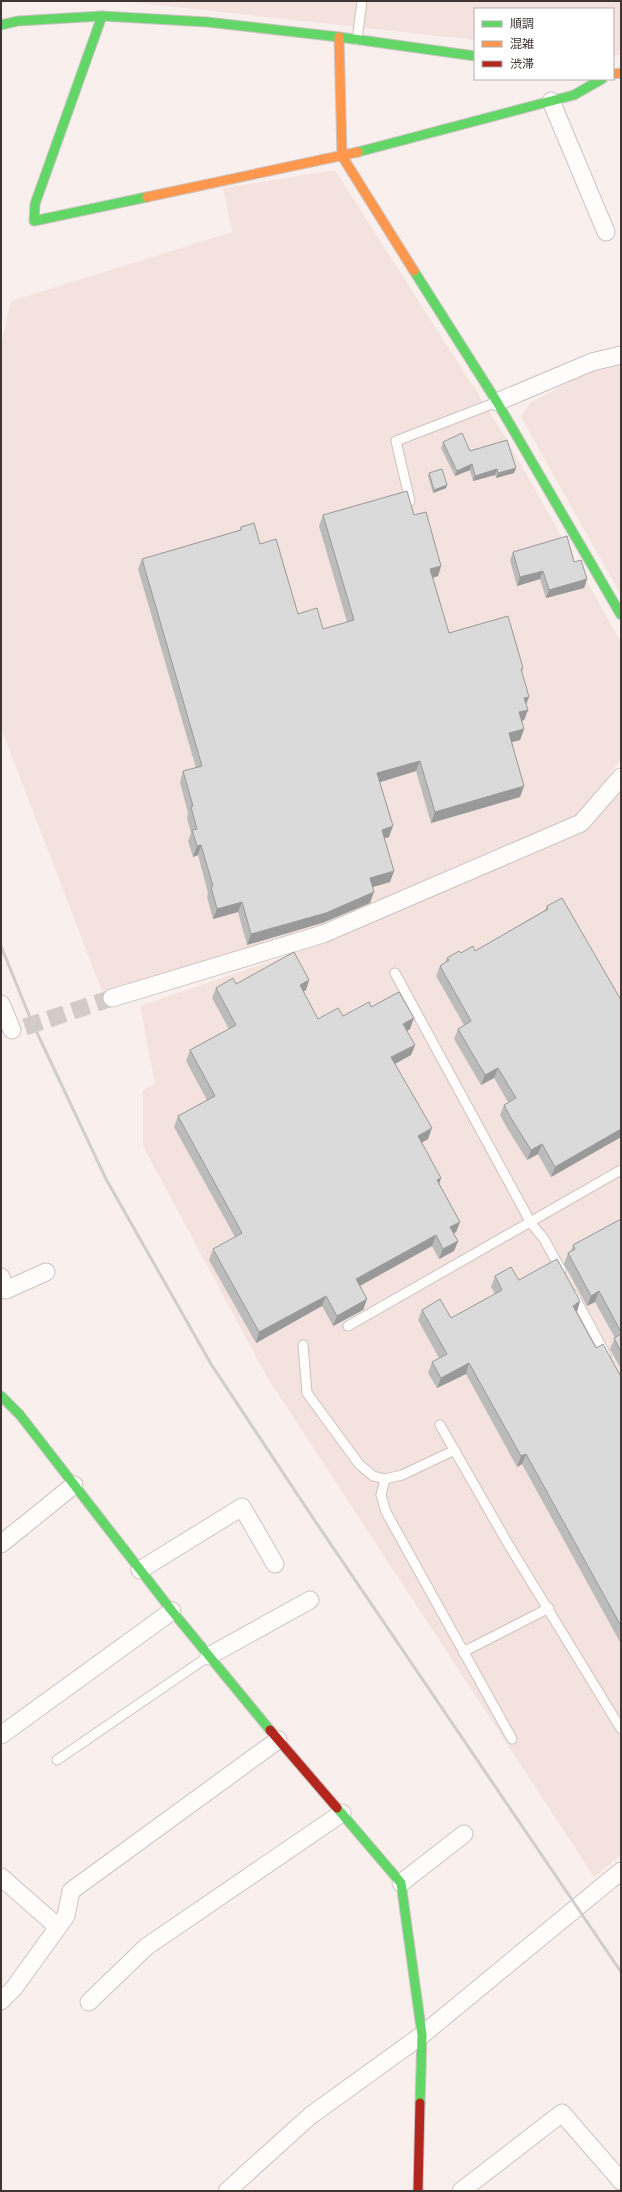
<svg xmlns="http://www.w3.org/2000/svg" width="622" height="2192" font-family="Poppins,'Noto Sans JP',sans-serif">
	<rect width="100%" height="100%" fill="#f9f0ee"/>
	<g fill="#f4e2de">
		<polygon points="121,1 621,1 621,55 613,56 613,9 475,9 475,40"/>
		<polygon points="335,170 503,433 621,642 621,759 580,815 318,931 103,994 1,728 1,344 11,301 232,232 223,188"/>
		<polygon points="621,360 621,595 521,417 530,403 601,365"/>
		<polygon points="621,787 621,1855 594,1877 267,1377 143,1146 143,1090 155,1084 140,1006 327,942 583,830"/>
	</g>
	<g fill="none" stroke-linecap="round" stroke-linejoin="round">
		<polyline stroke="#d4cbc9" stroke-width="17" stroke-dasharray="17 8" stroke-linecap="butt" points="25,1027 112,998"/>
		<defs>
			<g id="lane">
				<polyline points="357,40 362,1"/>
				<polyline points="410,501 396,441 497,402"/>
				<polyline points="395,973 531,1223 544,1239 561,1270"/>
				<polyline points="573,1294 606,1355"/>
				<polyline points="348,1326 621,1170"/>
				<polyline points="303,1345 307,1393 359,1464 373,1476 385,1479 402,1475 455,1450"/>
				<polyline points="440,1425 507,1542 621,1729"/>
				<polyline points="385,1479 381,1495 386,1512 512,1739"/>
				<polyline points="463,1652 549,1608"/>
				<polyline points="57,1760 209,1656"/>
			</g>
			<g id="street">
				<polyline points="551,101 606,232"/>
				<polyline points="497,402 592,362 621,355"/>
				<polyline points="112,998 323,934 581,823 621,777"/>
				<polyline points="1,1004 12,1030"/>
				<polyline points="1,1277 6,1290 46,1272"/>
				<polyline points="1,1544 74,1485"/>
				<polyline points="140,1570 242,1507 275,1564"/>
				<polyline points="209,1656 310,1600"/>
				<polyline points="1,1735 172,1611"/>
				<polyline points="1,1877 58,1927"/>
				<polyline points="401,1883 464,1834"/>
				<polyline points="1,2001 14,1988 66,1916 71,1891 278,1740"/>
				<polyline points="89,2002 146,1947 342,1813"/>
				<polyline points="227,2191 310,2116 422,2035 621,1871"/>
				<polyline points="461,2191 562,2113 621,2181"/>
			</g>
			<g id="fast">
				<polyline points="102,16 35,204 34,221 147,197"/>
				<polyline points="1,25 18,21 102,16 207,22 339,37 475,56"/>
				<polyline points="358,152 574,95 602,79"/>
				<polyline points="414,271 497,402 621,615"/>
				<polyline points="1,1396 20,1415 172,1611 270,1730"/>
				<polyline points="337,1808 401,1883 422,2035 420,2103"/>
			</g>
			<g id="slow">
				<polyline points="339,37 342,156 414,271"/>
				<polyline points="613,74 621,73"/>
				<polyline points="147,197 358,152"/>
			</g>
			<g id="jam">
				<polyline points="270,1730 337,1808"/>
				<polyline points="418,2191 420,2103"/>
			</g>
		</defs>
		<use href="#lane" stroke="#ccc3c1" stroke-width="11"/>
		<use href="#street" stroke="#ccc3c1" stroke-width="19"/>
		<use href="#fast" stroke="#ccc3c1" stroke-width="11"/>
		<use href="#slow" stroke="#ccc3c1" stroke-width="11"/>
		<use href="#jam" stroke="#ccc3c1" stroke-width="11"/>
		<use href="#lane" stroke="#fefdfc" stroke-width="9"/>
		<use href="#street" stroke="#fefdfc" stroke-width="17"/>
		<use href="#fast" stroke="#63d668" stroke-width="9"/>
		<use href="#slow" stroke="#ff974d" stroke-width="9"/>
		<use href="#jam" stroke="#b3261e" stroke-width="9"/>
		<polyline stroke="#d0cecd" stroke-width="3" points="1,946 31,1020 106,1179 211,1364 311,1515 621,1972"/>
	</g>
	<g fill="#bbb">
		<polygon points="443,442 470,451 514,473 496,478 495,475 473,481 470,470 455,476 441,448"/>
		<polygon points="429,473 447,485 446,488 433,493 428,476"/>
		<polygon points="323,515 414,515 441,566 438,576 433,578 449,633 523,668 522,672 529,697 526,704 528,710 524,720 521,721 524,729 520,740 511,742 520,797 431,823 416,771 380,782 389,837 384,838 394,871 390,882 372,887 370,903 322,923 247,945 238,912 213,919 207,897 208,893 198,855 193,857 188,841 191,833 187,818 188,813 180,782 183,771 196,768 138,569 142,559 239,531 241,527 260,544 298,614 323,629 347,622 319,526"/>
		<polygon points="513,552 574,562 587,579 584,588 546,598 540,579 517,586 510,560"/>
		<polygon points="547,906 621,1000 621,1137 551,1177 538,1154 527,1160 507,1128 500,1115 504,1105 508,1102 494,1078 481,1085 454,1039 458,1029 464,1025 436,976 440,966 445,962 447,958 461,953 475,951 545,910"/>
		<polygon points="309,980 306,990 303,992 318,1019 343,1016 371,1007 410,1029 407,1031 415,1045 411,1055 395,1064 428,1139 421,1143 441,1178 439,1183 460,1222 456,1232 454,1234 458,1241 454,1251 439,1259 432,1246 360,1286 367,1299 363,1310 333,1326 322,1306 256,1343 209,1260 213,1249 235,1237 174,1127 178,1116 207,1100 186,1061 190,1050 229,1029 212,998 216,988 236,984"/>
		<polygon points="621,1219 621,1369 610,1349 615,1338 595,1302 587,1306 564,1264 568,1253 571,1251 573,1245"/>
		<polygon points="495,1276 519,1280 576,1312 596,1348 621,1375 621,1644 522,1464 517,1467 466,1374 437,1388 428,1373 432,1362 439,1358 418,1320 422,1310 451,1318 495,1294 491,1287"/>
	</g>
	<g fill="#989998">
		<polygon points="472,464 470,470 455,476 457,471"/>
		<polygon points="516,468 514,473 496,478 498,473"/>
		<polygon points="497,469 495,475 473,481 475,476"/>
		<polygon points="447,485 446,488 433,493 434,490"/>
		<polygon points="441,566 438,576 426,579 430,569"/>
		<polygon points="543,571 540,579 517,586 520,577"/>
		<polygon points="587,579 584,588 546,598 549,590"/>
		<polygon points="529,697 525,707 524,698"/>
		<polygon points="528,710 524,720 515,723 519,712"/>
		<polygon points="524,729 520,740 505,744 509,733"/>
		<polygon points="420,761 416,771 374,784 377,773"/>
		<polygon points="524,786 520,797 431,823 435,812"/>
		<polygon points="393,826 389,837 378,840 382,830"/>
		<polygon points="201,845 198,855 193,857 197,846"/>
		<polygon points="394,871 390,882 366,889 370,878"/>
		<polygon points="374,892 370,903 322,923 247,945 251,934"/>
		<polygon points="242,902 238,912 213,919 217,909"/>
		<polygon points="309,980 306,990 296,996 300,985"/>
		<polygon points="414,1018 410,1029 399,1035 403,1024"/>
		<polygon points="415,1045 411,1055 387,1068 391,1057"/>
		<polygon points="498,1068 494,1078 481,1085 485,1075"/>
		<polygon points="432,1128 428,1139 414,1147 418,1136"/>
		<polygon points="621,1129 621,1137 551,1177 555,1167"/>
		<polygon points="542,1144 538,1154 527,1160 531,1150"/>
		<polygon points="441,1178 437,1189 437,1180"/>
		<polygon points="460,1222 456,1232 446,1238 450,1227"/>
		<polygon points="436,1235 432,1246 352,1290 356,1279"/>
		<polygon points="458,1241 454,1251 439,1259 443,1249"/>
		<polygon points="599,1291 595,1302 587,1306 591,1296"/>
		<polygon points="326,1296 322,1306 256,1343 259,1332"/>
		<polygon points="367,1299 363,1310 333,1326 337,1316"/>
		<polygon points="580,1301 577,1312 573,1306"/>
		<polygon points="469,1363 466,1374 437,1388 441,1378"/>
		<polygon points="526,1454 522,1464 517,1467 521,1456"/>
	</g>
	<g fill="#d9dad9" stroke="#989998">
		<polygon points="462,433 470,451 507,440 516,468 498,473 497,469 475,476 472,464 457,471 443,442"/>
		<polygon points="442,469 447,485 434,490 429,473"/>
		<polygon points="407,491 414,515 426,512 441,566 430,569 449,633 508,616 523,668 521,669 529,697 524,698 528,710 519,712 524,729 509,733 524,786 435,812 420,761 377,773 393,826 382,830 394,871 370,878 374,892 326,913 251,934 242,902 217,909 211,887 213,886 201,845 197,846 192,830 197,829 191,807 193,806 183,771 202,766 142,559 241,530 241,527 254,523 260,544 276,539 298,614 317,608 323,629 354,620 323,515"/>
		<polygon points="567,536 574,562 581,560 587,579 549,590 543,571 520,577 513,552"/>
		<polygon points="562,898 621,1000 621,1129 555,1167 542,1144 531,1150 511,1118 504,1105 516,1098 498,1068 485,1075 458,1029 471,1021 440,966 449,960 447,958 459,951 461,953 473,946 475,951 548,909 547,906"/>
		<polygon points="294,952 309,980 300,985 318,1019 338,1008 343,1016 369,1002 371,1007 399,992 414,1018 403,1024 415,1045 391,1057 432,1128 418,1136 441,1178 437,1180 460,1222 450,1227 458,1241 443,1249 436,1235 356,1279 367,1299 337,1316 326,1296 259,1332 213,1249 242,1233 178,1116 215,1096 190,1050 236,1025 216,988 233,978 236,984"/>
		<polygon points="621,1219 621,1332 599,1291 591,1296 568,1253 575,1249 573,1245"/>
		<polygon points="557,1259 580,1301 573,1306 596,1348 603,1344 620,1375 621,1375 621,1626 526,1454 521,1456 469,1363 441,1378 432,1362 447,1354 422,1310 440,1299 451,1318 502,1290 495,1276 511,1267 519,1280"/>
		<polygon points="621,1334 621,1352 614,1338"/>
	</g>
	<rect width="622" height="2192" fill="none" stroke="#3f3533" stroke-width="4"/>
	<rect x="474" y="8" width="140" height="72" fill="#ffffff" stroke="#b2aead"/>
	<rect x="482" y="21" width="20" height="6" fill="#63d668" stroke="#b2aead"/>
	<text x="510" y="28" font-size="12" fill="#3f3533">順調</text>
	<rect x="482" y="41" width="20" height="6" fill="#ff974d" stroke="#b2aead"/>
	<text x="510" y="48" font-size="12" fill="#3f3533">混雑</text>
	<rect x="482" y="61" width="20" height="6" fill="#b3261e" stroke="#b2aead"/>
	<text x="510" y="68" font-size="12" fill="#3f3533">渋滞</text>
</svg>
